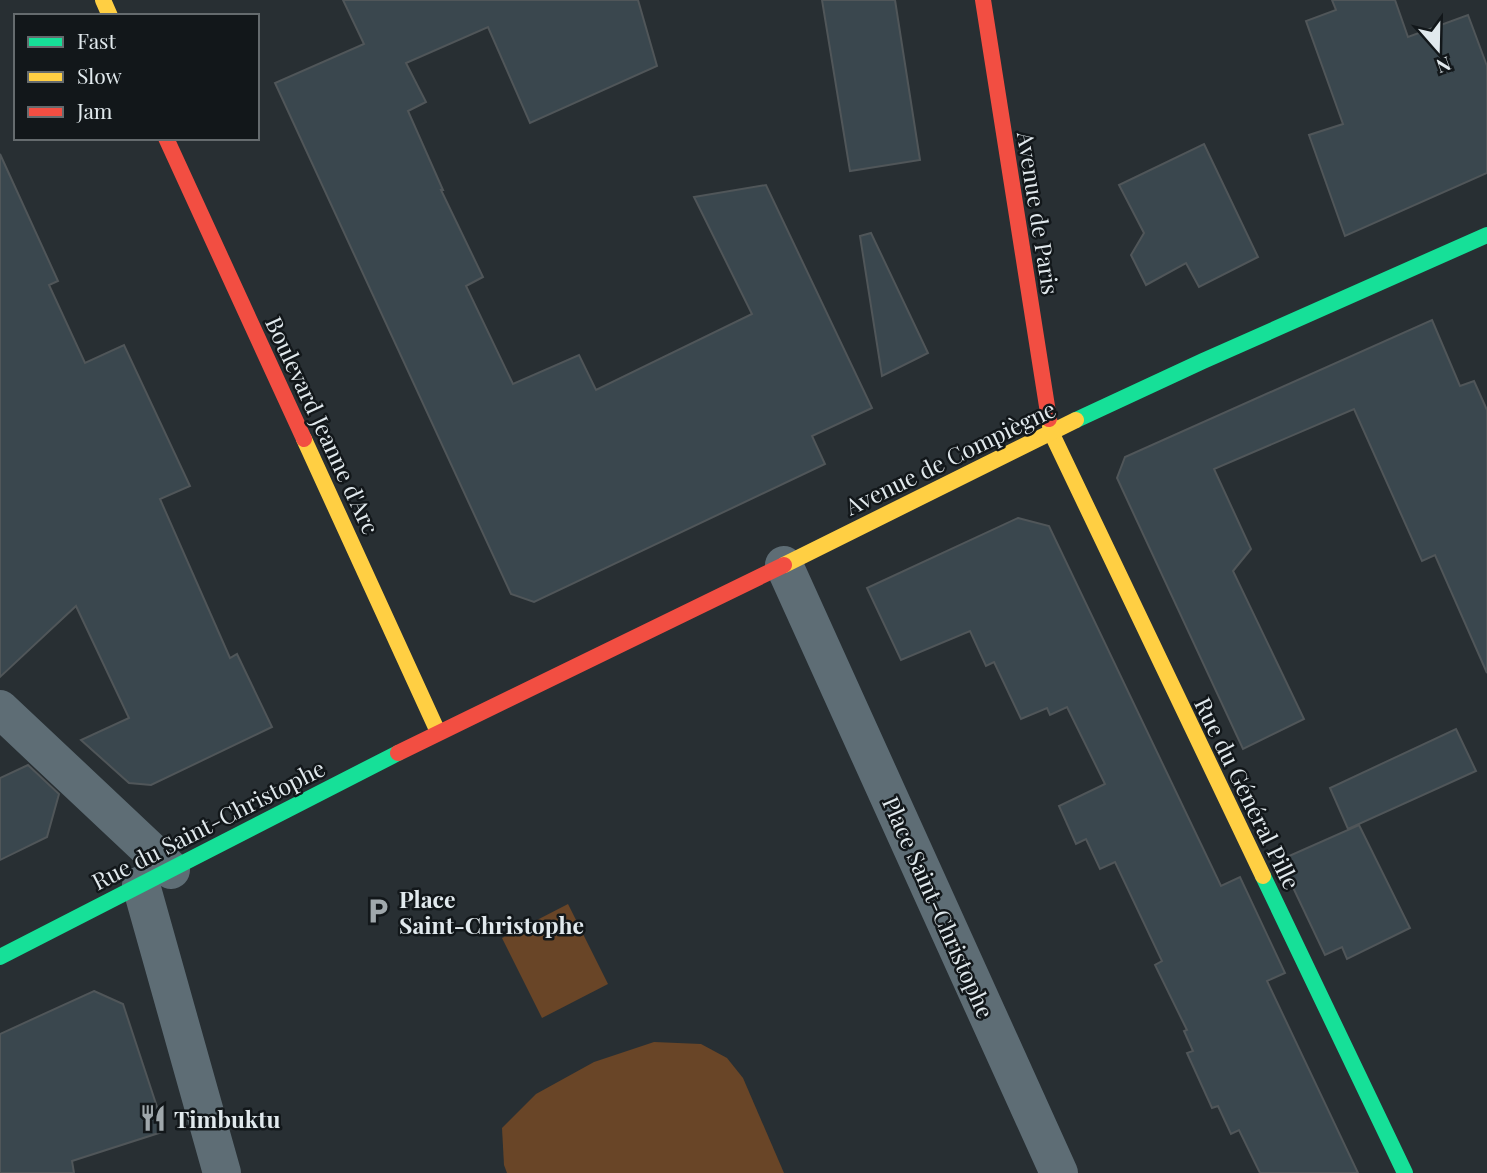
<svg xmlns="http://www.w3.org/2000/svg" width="1487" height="1173" font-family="'Playfair Display',serif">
	<rect width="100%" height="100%" fill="#282f33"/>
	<g fill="#694527">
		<polygon points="568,904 608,984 542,1018 502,938"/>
		<polygon points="654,1042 701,1044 727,1058 743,1078 784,1173 507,1173 504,1165 502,1128 536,1094 594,1062"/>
	</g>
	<g fill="#3a474e" stroke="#505659" stroke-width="2">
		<polygon points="343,0 638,0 657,66 530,123 488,27 406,63 426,102 408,111 443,190 441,190 483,277 466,286 513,384 579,355 596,390 752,314 694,197 766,185 872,408 812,436 825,464 534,602 511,594 275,83 364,44"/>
		<polygon points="822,0 895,0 920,160 850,171"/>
		<polygon points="1332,0 1395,0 1408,37 1468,15 1487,66 1487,173 1345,236 1309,135 1343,124 1306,21 1336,10"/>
		<polygon points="1204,144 1258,257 1199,287 1186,263 1146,285 1131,255 1144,233 1119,185"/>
		<polygon points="0,154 58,281 49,285 85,363 124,345 190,486 160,499 230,658 237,654 272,727 151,785 129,783 81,740 129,718 76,606 0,677"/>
		<polygon points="871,233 928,353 882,376 860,236"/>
		<polygon points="1432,320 1460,386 1474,381 1487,410 1487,673 1435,555 1422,561 1354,409 1214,469 1251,549 1233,571 1304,719 1243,749 1117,478 1125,457"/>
		<polygon points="1018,518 1049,526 1221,886 1240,877 1285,973 1267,981 1358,1173 1260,1173 1239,1130 1231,1134 1218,1106 1212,1108 1187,1053 1193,1051 1184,1031 1187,1030 1155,965 1162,961 1115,862 1100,869 1086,839 1076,844 1059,806 1105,784 1067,707 1050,715 1047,708 1021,719 994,662 986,666 970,631 901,660 867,588"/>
		<polygon points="1456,729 1476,771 1348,829 1330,788"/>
		<polygon points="28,765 59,794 47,837 0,860 0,778"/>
		<polygon points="1359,825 1410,928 1347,959 1342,947 1325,955 1280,860"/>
		<polygon points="94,991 123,1004 165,1131 72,1161 74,1173 0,1173 0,1034"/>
	</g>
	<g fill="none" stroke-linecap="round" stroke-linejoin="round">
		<g stroke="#5e6d75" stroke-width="38">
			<polyline points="784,565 1059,1173"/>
			<polyline points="0,709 171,870"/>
			<polyline points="141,885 222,1173"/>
		</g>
		<g stroke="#16e098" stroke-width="16">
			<polyline points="1076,420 1203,361 1487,235"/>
			<polyline points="1263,876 1405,1173"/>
			<polyline points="0,957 398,753"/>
		</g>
		<g stroke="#ffcf43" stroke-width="16">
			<polyline points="103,0 110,16"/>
			<polyline points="1049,419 1051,432 1263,876"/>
			<polyline points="304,439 438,732"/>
			<polyline points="784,565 1076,420"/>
		</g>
		<g stroke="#f24e42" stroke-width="16">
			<polyline points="983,0 1049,419"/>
			<polyline points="166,138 304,439"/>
			<polyline points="398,753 784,565"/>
		</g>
	</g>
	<defs>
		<symbol id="parking-bare" viewBox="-9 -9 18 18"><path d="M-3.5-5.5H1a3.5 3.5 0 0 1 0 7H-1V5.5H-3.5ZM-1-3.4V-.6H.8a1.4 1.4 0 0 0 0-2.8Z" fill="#a0a8ac" stroke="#12171a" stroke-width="2.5" paint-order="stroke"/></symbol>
		<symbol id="restaurant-bare" viewBox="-9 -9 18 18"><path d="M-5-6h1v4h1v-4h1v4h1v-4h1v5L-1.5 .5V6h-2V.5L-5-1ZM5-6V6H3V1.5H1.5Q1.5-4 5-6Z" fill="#a0a8ac" stroke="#12171a" stroke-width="2.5" paint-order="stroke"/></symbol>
	</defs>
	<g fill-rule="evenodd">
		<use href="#parking-bare" x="359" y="892" width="38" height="38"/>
		<use href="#restaurant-bare" x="134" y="1099" width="38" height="38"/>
	</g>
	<g text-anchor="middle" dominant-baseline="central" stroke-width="5" stroke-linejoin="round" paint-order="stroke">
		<g font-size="23" fill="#e1e9ed" stroke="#12171a">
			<text transform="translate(1039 213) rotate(81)">Avenue de Paris</text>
			<text transform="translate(323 425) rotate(65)">Boulevard Jeanne d'Arc</text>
			<text transform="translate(950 457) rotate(-26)">Avenue de Compiègne</text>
			<text transform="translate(1248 793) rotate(64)">Rue du Général Pille</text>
			<text transform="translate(208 824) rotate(-27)">Rue du Saint-Christophe</text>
			<text transform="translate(939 907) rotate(66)">Place Saint-Christophe</text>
		</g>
		<g font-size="23" font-weight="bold" fill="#e1e9ed" stroke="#12171a" text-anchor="start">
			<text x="399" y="898">Place<tspan x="399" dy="26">Saint-Christophe</tspan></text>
			<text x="174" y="1118">Timbuktu</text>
		</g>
	</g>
	<rect x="14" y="14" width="245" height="126" fill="#12171a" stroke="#656b6e" stroke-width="2"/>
	<rect x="28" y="37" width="35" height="10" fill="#16e098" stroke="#656b6e" stroke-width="2"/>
	<text x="77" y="49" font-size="21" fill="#e1e9ed">Fast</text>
	<rect x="28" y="72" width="35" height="10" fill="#ffcf43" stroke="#656b6e" stroke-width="2"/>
	<text x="77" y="84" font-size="21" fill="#e1e9ed">Slow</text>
	<rect x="28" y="107" width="35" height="10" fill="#f24e42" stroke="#656b6e" stroke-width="2"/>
	<text x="77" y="119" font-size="21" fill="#e1e9ed">Jam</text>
	<g transform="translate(1438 49) rotate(160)" stroke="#12171a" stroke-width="5" paint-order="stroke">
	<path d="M0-5L12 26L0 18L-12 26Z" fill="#e1e9ed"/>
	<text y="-10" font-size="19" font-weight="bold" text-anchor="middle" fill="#e1e9ed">N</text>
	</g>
</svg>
